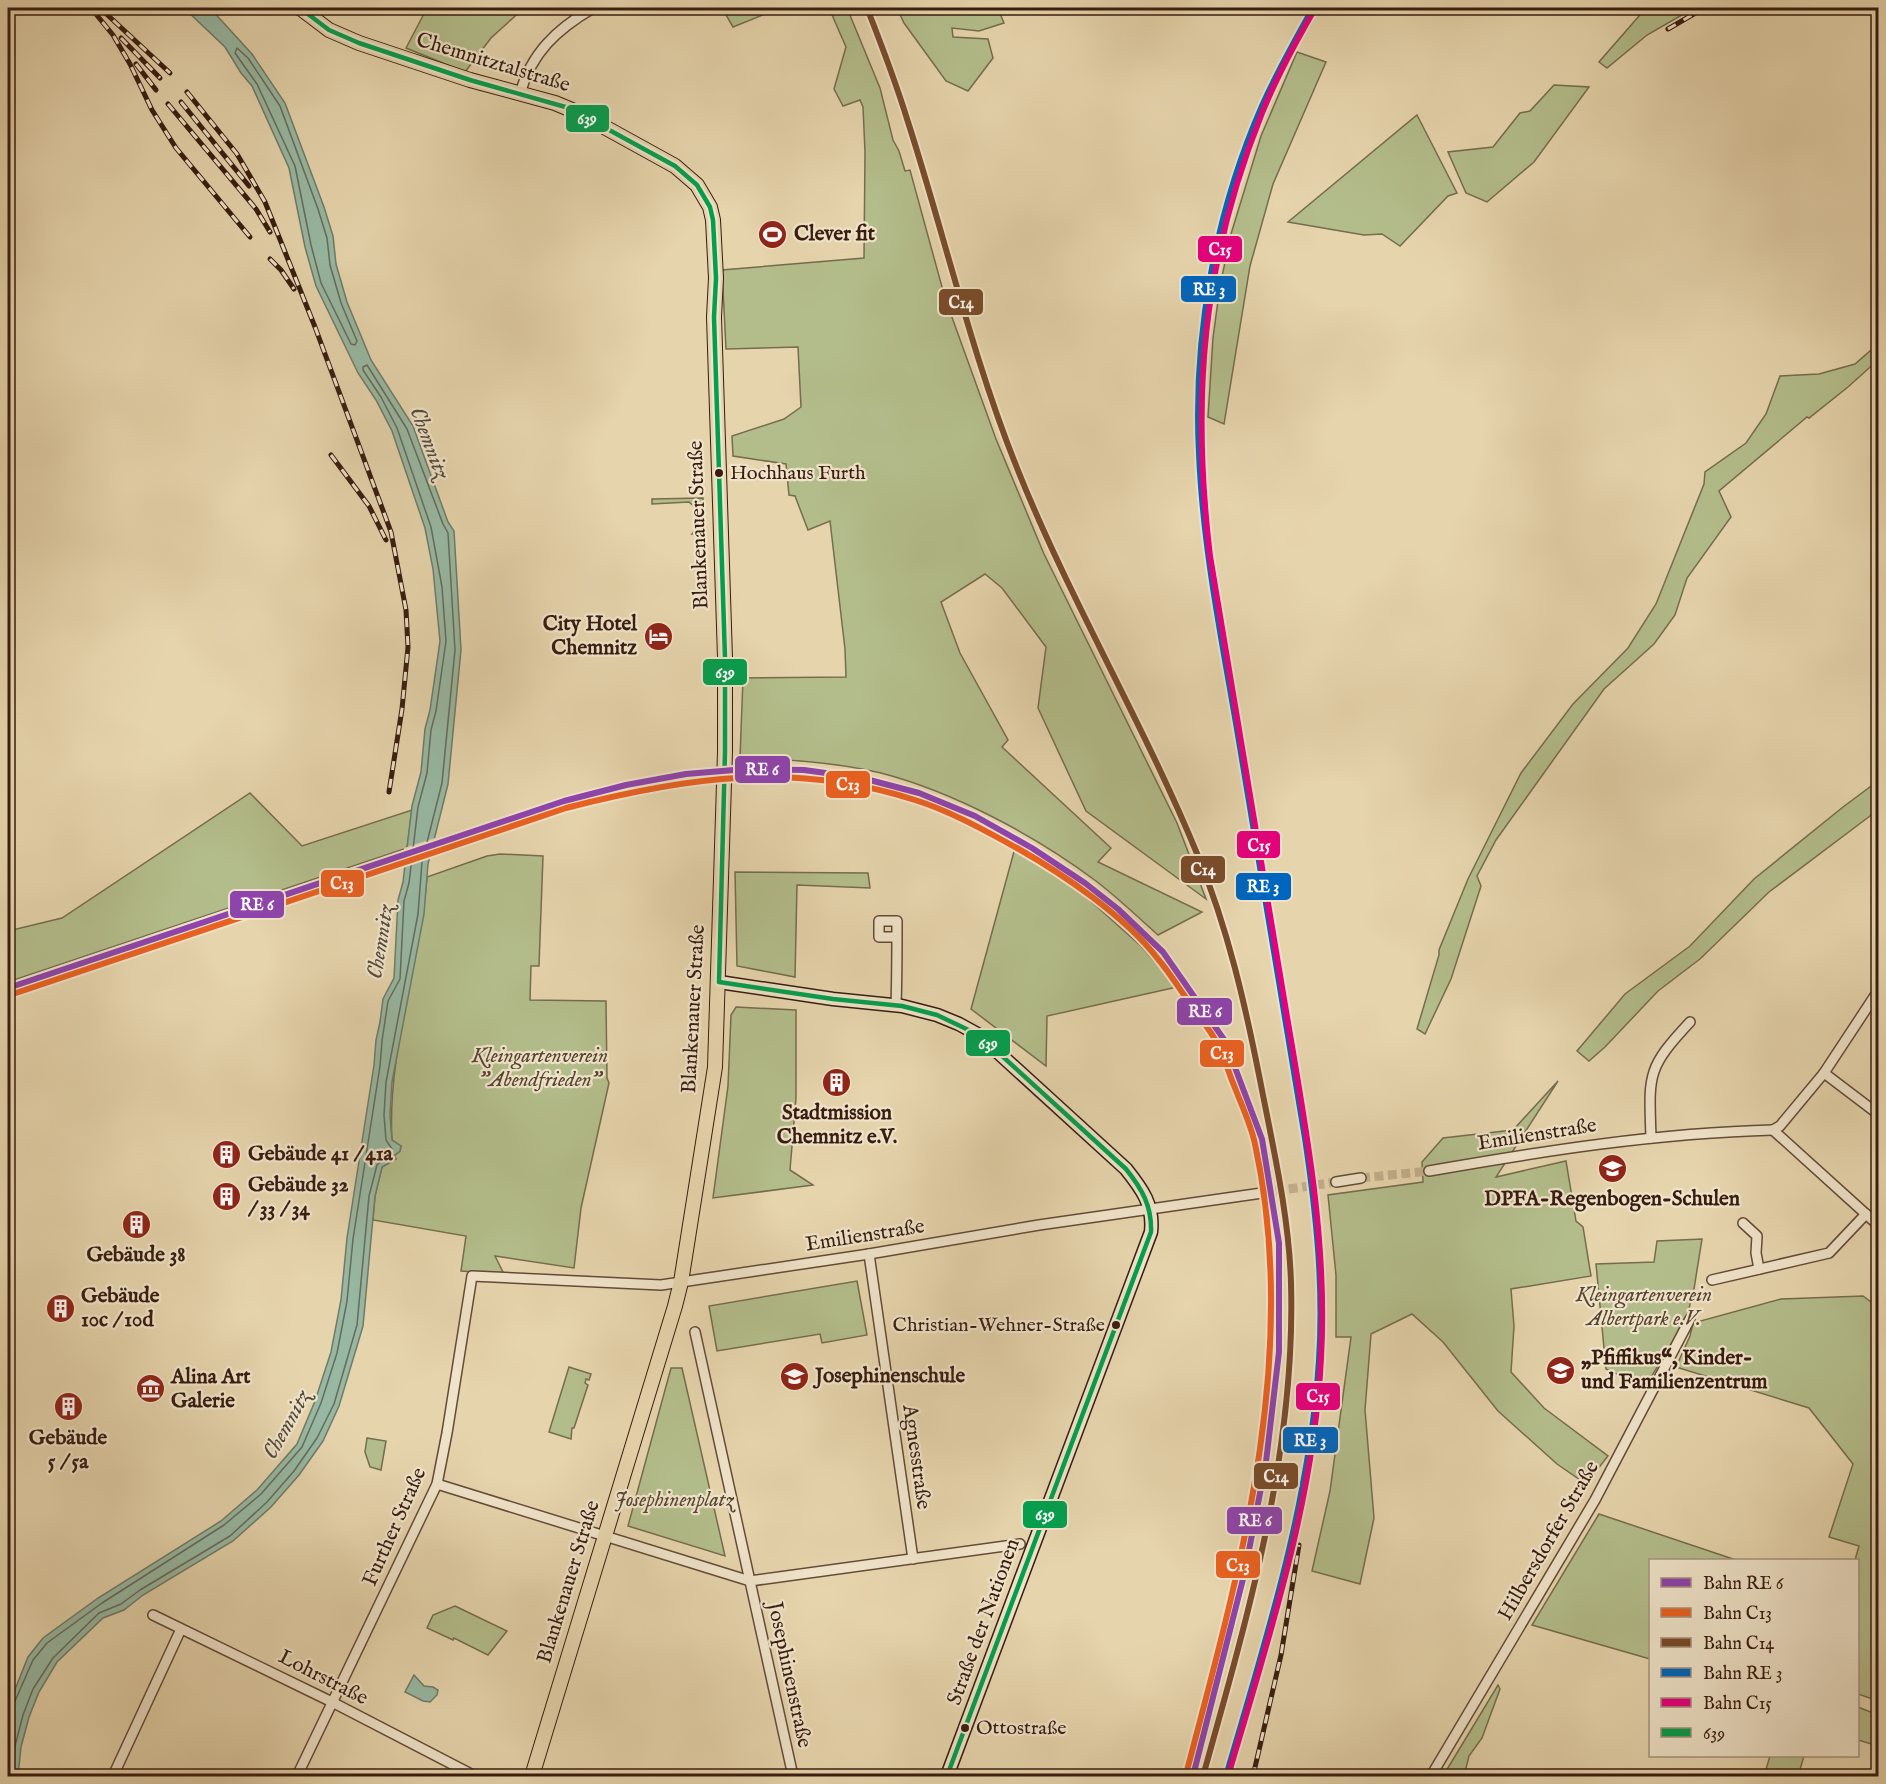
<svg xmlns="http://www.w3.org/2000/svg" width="1886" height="1784" font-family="'IM FELL English',serif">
	<rect width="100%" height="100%" fill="#e6d4ac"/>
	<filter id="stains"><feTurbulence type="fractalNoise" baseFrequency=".00333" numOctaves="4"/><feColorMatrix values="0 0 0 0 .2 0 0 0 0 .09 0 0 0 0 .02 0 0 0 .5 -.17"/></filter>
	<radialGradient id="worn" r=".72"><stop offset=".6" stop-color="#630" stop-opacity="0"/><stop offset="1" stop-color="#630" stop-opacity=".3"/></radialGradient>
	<g fill="#b3bd8b" stroke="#766c4e" stroke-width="1.5">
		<polygon points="427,8 524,8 491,38 465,72 406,48"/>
		<polygon points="722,8 780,8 733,27"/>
		<path d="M829 8H847L880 88 893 140 899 151 905 171 910 170 945 298 996 439 1044 554 1177 823 1206 899 1086 811 1038 708 1046 647 1002 588 985 574 941 602 960 653 1008 740 1002 747 1111 848 1098 862 1202 912 1158 935C1138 917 1118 898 1096 881 1036 836 954 792 881 773 835 762 787 759 740 758L743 678 846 677 845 649 830 521 808 530 795 496 789 495 786 464 733 456 732 436 784 419 801 407 798 347 726 349 722 270 864 258 865 152 863 107 860 100 843 106 834 89 846 47Z"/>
		<polygon points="897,8 1004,8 999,11 1004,23 979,31 952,28 953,37 988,39 993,58 968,91 946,81 904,23"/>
		<polygon points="1646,8 1694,8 1647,35 1607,68 1599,62"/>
		<polygon points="1297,52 1326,62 1273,184 1250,266 1224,424 1208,417 1213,338 1220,286 1231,234 1261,136"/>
		<polygon points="1554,85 1589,87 1534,162 1487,202 1466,193 1448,152 1493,147 1520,113 1530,111"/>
		<polygon points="1417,115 1457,193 1448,196 1400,246 1382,234 1364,235 1288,222"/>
		<polygon points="1878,344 1878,360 1848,387 1809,418 1807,417 1719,491 1731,517 1687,578 1675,615 1654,644 1604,689 1496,840 1477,876 1481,886 1451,979 1425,1034 1417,1029 1439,955 1439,950 1468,879 1521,773 1573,704 1628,648 1656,604 1704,484 1705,472 1746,443 1766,414 1780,376 1819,374 1855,364"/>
		<polygon points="703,498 705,532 692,534 699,525 698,510 689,502 652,504 652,499"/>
		<polygon points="1878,781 1878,810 1769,892 1700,959 1658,991 1605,1047 1589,1061 1577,1051 1625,994 1690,946 1754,879 1843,807"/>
		<polygon points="250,793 302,846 412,810 407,848 8,982 8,931 62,918"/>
		<polygon points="1015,848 1085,896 1141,946 1177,987 1047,1016 1046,1066 971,1009"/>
		<path d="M500 854 543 856 539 966H531L530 1000 606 1001 607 1078 609 1083 581 1208 574 1268 495 1256 504 1274 461 1271 466 1236 373 1220 375 1196 382 1167 396 1159 394 1156 400 1151 401 1146 392 1140C387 1052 420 965 427 877L487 856Z"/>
		<polygon points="735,872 868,873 870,888 797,885 795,977 737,966"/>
		<polygon points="736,1007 796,1010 796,1098 790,1170 813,1185 713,1198 728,1086 731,1015"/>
		<polygon points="1558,1081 1496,1177 1566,1161 1576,1221 1583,1227 1591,1276 1511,1289 1514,1326 1511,1372 1544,1408 1608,1456 1586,1484 1557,1464 1498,1411 1443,1342 1412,1314 1371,1334 1365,1410 1374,1518 1360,1584 1312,1571 1330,1491 1351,1337 1336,1337 1336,1275 1328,1195 1423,1182 1422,1162 1443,1138 1513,1130"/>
		<polygon points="1702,1239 1694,1289 1686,1320 1645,1387 1606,1369 1596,1264 1654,1262 1657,1241"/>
		<polygon points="857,1281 867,1335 822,1343 820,1334 717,1351 709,1306"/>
		<polygon points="1863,1296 1878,1307 1878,1701 1858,1694 1858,1560 1855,1560 1859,1546 1829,1537 1853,1464 1809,1408 1676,1367 1690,1336 1693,1323 1781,1299"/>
		<polygon points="569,1367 591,1374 589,1380 586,1379 585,1383 588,1385 574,1428 572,1428 571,1439 549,1432"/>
		<polygon points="671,1368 682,1368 725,1556 628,1526"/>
		<polygon points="367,1438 386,1441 381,1470 370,1467 365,1452"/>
		<polygon points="1599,1514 1736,1560 1650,1560 1650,1659 1532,1625"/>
		<polygon points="455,1606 507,1631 488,1655 454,1638 453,1640 427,1628 433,1615"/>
		<polygon points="1498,1685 1500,1689 1482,1738 1469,1756 1464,1776 1443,1776"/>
		<polygon points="1858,1707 1878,1715 1878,1746 1858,1740"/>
		<polygon points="1770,1756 1804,1756 1798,1776 1764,1776"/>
	</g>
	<g fill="#97b9a4" stroke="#717a69" stroke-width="1.5">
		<polygon points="184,8 210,8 252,54 285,103 324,207 333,236 336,264 347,302 371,360 413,426 448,522 454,531 461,650 448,784 428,864 424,914 392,1082 390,1115 392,1140 401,1146 400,1151 394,1156 396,1159 382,1167 375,1196 363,1326 339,1406 323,1441 299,1475 271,1507 233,1541 143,1595 124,1610 103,1618 57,1662 39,1692 29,1717 21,1747 18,1776 8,1776 8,1707 28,1657 43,1638 98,1598 221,1521 257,1490 297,1444 315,1401 331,1352 341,1300 347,1238 374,1065 376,1040 380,1022 383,999 394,978 398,900 403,882 412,806 421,772 425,729 430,710 440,641 433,569 425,528 392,431 376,400 358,373 316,286 305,247 289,168 252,86 241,73 225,47"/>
		<polygon points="414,1675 424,1686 433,1687 438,1690 437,1695 430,1702 423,1701 405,1692"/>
	</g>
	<polygon fill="#e6d4ac" points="438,837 435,849 403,860 404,848"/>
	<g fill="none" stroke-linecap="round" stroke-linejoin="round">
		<g stroke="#686a5a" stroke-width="1.5">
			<polygon points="237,48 248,58 280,106 318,209 327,238 330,265 341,303 357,341 355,345 351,344 321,283 311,245 295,166 257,84 235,53"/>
			<polyline points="8,1704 15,1701 33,1660 47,1643 102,1603 224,1525 261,1494 302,1447 321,1403 337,1353 347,1301 353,1239 380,1066 382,1041 388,1001 400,979 404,901 409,883 418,807 427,773 431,730 436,711 446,641 442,587 431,527 397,428 381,397 363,370 363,367 367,365 407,429 443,524 448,533 455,650 442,783 422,862 418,914 386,1082 384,1115 386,1140 392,1149 388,1156 377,1165 369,1196 357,1325 334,1404 317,1438 294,1471 267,1502 230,1536 140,1590 121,1604 99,1613 53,1658 33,1689 23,1715 15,1746 13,1776"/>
		</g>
		<g stroke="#c3af8d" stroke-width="9" stroke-dasharray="9 4.5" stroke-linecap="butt">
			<polyline points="1361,1178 1429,1171"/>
			<polyline points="1262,1193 1336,1182"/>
		</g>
		<defs>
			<g id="minor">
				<path d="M520 94C531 53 557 29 593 8"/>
				<path d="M896 1005C897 977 897 949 897 921H879V937H897"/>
				<polyline points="1824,1073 1878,1114"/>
				<polyline points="1773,1130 1780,1126 1824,1073 1878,991"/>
				<polyline points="1773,1130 1878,1225"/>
				<path d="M1651 1138C1649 1075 1646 1069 1690 1022"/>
				<path d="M1429 1171C1543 1151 1657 1133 1773 1130"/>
				<polyline points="1336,1182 1361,1178"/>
				<polyline points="1743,1223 1757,1236 1756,1253 1759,1269"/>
				<polyline points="869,1254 913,1559"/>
				<polyline points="1712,1280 1829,1253 1866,1214"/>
				<polyline points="695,1332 793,1776"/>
				<polyline points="437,1484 750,1581 1020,1544"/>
				<polyline points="153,1615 332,1702 475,1776"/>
				<polyline points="113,1776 181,1629"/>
				<polyline points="297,1776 437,1484 447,1433 472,1276 661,1285 869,1254 1039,1225 1262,1193"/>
				<polyline points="1431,1776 1595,1500 1690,1319"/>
			</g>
			<path id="secondary" d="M719 982 833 999 902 1006 937 1015 959 1024 979 1035 1126 1169C1142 1189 1154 1205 1151 1232L947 1776"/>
			<polyline id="primary" points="300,8 329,30 359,43 470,80 555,103 579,113 675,166 697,185 710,207 713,220 716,278 714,317 725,658 725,752 715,1067 681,1282 675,1306 532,1776"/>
		</defs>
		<use href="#minor" stroke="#644a38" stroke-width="12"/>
		<use href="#secondary" stroke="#381c11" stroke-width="15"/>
		<use href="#primary" stroke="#381c11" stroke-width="16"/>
		<use href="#minor" stroke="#efe3c9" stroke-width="9"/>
		<use href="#secondary" stroke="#efe3c9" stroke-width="12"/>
		<use href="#primary" stroke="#e6d4ac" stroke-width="14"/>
		<defs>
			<g id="rail">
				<polyline points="91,8 113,35 130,64 152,110 176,148 250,237"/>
				<polyline points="100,8 170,73"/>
				<polyline points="1668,29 1704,8"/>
				<polyline points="121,38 160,78"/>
				<polyline points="136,64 156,90"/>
				<polyline points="187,92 237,154 265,202 315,327 391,532 406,610 408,647 402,709 389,792"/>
				<polyline points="181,102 249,186"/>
				<polyline points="168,104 256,209 270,232"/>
				<polyline points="270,259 281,270 294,289"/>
				<polyline points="331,455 369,506 386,540"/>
				<polyline points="1253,1776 1281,1655 1299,1545"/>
			</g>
		</defs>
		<use href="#rail" stroke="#381c11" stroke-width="5"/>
		<use href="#rail" stroke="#efe3c9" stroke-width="3" stroke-dasharray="9" stroke-linecap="butt"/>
		<defs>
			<g id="bus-1">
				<polyline points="300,8 329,30 359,43 470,80 569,108 675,166 697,185 710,207 713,220 716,278 714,317 725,658 725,752 719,982"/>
				<path d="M719 982 833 999 902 1006 937 1015 979 1035 1126 1169C1142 1189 1152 1206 1151 1232L947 1776"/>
			</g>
		</defs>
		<use href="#bus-1" stroke="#efe3c9" stroke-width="9"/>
		<use href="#bus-1" stroke="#039f4e" stroke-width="4.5"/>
		<defs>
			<polyline id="rail-1" points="8,988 564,801 626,785 686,774 746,769 804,770 862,778 919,793 975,816 1032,848 1085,883 1118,909 1163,952 1225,1041 1262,1139 1279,1243 1279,1352 1266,1462 1245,1571 1193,1776"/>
			<path id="rail-2" d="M10 995 566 808C686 777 794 761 915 800 950 811 984 830 1017 848 1063 874 1125 916 1158 959 1169 972 1179 988 1189 1002 1198 1016 1211 1030 1218 1045 1225 1059 1229 1074 1235 1088 1242 1106 1251 1125 1255 1144 1301 1356 1240 1570 1186 1774"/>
			<path id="rail-3" d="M867 8C882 46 896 83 908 122 945 237 972 356 1017 468 1070 601 1144 724 1198 856 1228 929 1245 1004 1260 1080 1273 1147 1289 1215 1291 1283 1296 1451 1248 1616 1203 1776"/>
			<path id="rail-4" d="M1226 1776C1266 1640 1310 1502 1319 1360 1324 1285 1316 1212 1305 1138 1283 1008 1262 877 1240 747 1224 650 1203 552 1199 453 1193 336 1215 213 1262 106 1277 72 1295 40 1313 8"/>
			<path id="rail-5" d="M1228 1776C1268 1640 1314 1501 1321 1358 1328 1234 1303 1114 1283 993 1259 847 1235 701 1210 556 1191 397 1202 263 1262 113 1276 78 1294 45 1313 12"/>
		</defs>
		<use href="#rail-1" stroke="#efe3c9" stroke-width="10"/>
		<use href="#rail-2" stroke="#efe3c9" stroke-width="10"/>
		<use href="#rail-3" stroke="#efe3c9" stroke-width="10"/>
		<use href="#rail-4" stroke="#efe3c9" stroke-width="10"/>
		<use href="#rail-5" stroke="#efe3c9" stroke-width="10"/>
		<use href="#rail-1" stroke="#8e44ad" stroke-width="6"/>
		<use href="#rail-2" stroke="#e96121" stroke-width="6"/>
		<use href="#rail-3" stroke="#7a4b2a" stroke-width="6"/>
		<use href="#rail-4" stroke="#0065bd" stroke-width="6"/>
		<use href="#rail-5" stroke="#e5007d" stroke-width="6"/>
	</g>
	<defs>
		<symbol id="stadium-disc" viewBox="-11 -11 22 22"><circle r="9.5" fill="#8f2418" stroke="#efe3c9"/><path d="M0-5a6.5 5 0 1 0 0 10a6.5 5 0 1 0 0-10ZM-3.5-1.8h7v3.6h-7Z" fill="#fff"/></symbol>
		<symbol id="hotel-disc" viewBox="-11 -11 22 22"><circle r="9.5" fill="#8f2418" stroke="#efe3c9"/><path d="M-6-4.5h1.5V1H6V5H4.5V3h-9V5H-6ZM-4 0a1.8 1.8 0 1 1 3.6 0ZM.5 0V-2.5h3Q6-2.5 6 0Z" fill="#fff"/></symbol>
		<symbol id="building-disc" viewBox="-11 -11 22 22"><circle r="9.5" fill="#8f2418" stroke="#efe3c9"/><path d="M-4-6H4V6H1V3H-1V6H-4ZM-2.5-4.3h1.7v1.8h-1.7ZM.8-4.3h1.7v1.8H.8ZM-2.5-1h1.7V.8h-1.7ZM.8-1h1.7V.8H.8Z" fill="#fff"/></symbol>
		<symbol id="school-disc" viewBox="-11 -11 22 22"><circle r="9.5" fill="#8f2418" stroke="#efe3c9"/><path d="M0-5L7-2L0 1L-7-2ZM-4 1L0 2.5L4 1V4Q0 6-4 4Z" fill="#fff"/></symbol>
		<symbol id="museum-disc" viewBox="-11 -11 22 22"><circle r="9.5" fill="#8f2418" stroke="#efe3c9"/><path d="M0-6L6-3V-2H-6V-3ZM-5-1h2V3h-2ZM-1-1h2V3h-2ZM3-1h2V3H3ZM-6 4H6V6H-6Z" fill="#fff"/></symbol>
	</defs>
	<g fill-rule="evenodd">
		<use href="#stadium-disc" x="756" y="218" width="33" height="33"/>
		<use href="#hotel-disc" x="642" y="620" width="33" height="33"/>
		<use href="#building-disc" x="820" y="1066" width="33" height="33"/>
		<use href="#building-disc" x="210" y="1138" width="33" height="33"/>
		<use href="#school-disc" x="1596" y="1152" width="33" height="33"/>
		<use href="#building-disc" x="210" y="1180" width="33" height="33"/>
		<use href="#building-disc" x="120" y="1208" width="33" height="33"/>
		<use href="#building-disc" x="44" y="1292" width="33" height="33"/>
		<use href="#school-disc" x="1544" y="1354" width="33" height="33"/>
		<use href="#school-disc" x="778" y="1360" width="33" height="33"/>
		<use href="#museum-disc" x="134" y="1372" width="33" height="33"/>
		<use href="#building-disc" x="52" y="1390" width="33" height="33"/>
	</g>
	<g fill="#381c11" stroke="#efe3c9" stroke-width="2">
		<circle cx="719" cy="473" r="5"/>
		<circle cx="1116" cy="1325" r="5"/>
		<circle cx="965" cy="1728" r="5"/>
	</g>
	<g text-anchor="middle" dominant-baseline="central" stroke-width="4.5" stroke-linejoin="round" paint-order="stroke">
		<g font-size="20" fill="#381c11" stroke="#efe3c9" text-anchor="start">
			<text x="730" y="473">Hochhaus Furth</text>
			<text x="1105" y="1325" text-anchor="end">Christian-Wehner-Straße</text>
			<text x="976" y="1728">Ottostraße</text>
		</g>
		<g font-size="21" fill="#381c11" stroke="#efe3c9">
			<text transform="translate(493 63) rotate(17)">Chemnitztalstraße</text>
			<text transform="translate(699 525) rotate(-92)">Blankenauer Straße</text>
			<text transform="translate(694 1009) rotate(-87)">Blankenauer Straße</text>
			<text transform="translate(1537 1135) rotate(-9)">Emilienstraße</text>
			<text transform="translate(865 1236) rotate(-9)">Emilienstraße</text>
			<text transform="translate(916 1457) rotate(82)">Agnesstraße</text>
			<text transform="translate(395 1527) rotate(-66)">Further Straße</text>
			<text transform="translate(1549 1541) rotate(-60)">Hilbersdorfer Straße</text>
			<text transform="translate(569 1582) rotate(-73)">Blankenauer Straße</text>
			<text transform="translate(984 1622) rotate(-70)">Straße der Nationen</text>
			<text transform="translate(789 1675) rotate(78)">Josephinenstraße</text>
			<text transform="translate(323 1678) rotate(27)">Lohrstraße</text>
		</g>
		<g font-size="21" font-weight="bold" fill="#381c11" stroke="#efe3c9" text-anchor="start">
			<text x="794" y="234">Clever fit</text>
			<text x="637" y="624" text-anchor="end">City Hotel<tspan x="637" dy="24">Chemnitz</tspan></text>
			<text x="837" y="1113" text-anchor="middle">Stadtmission<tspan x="837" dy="24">Chemnitz e.V.</tspan></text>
			<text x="248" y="1154">Gebäude 41 / 41a</text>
			<text x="248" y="1185">Gebäude 32<tspan x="248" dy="24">/ 33 / 34</tspan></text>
			<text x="1612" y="1199" text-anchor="middle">DPFA-Regenbogen-Schulen</text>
			<text x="136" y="1255" text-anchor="middle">Gebäude 38</text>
			<text x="81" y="1296">Gebäude<tspan x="81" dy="24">10c / 10d</tspan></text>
			<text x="1581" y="1358">„Pfiffikus“, Kinder-<tspan x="1581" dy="24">und Familienzentrum</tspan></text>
			<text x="815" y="1376">Josephinenschule</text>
			<text x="171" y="1377">Alina Art<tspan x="171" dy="24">Galerie</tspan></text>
			<text x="68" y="1438" text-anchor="middle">Gebäude<tspan x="68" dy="24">5 / 5a</tspan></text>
		</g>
		<g font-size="21" font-style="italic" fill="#574430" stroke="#efe3c9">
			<text x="540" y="1056">Kleingartenverein<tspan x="540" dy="24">"Abendfrieden"</tspan></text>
			<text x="1644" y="1295">Kleingartenverein<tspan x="1644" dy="24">Albertpark e.V.</tspan></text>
			<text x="674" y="1500">Josephinenplatz</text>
		</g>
		<g font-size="22" font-style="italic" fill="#544b3d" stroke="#efe3c9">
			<text transform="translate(429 443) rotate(69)">Chemnitz</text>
			<text transform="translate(381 942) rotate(-81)">Chemnitz</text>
			<text transform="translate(287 1425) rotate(-61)">Chemnitz</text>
		</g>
	</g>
	<g stroke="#efe3c9" stroke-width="2">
		<rect x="565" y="104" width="45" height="29" rx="6" fill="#039f4e"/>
		<rect x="1197" y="235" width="46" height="28" rx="6" fill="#e5007d"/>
		<rect x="1180" y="275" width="57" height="28" rx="6" fill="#0065bd"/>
		<rect x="938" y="288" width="46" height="28" rx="6" fill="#7a4b2a"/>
		<rect x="702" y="658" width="46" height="28" rx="6" fill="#039f4e"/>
		<rect x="734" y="755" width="57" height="29" rx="6" fill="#8e44ad"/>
		<rect x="825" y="770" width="46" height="29" rx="6" fill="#e96121"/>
		<rect x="1236" y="830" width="45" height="29" rx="6" fill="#e5007d"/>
		<rect x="1180" y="855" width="46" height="29" rx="6" fill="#7a4b2a"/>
		<rect x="320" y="869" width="45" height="29" rx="6" fill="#e96121"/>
		<rect x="1235" y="872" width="57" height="29" rx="6" fill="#0065bd"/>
		<rect x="229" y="890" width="56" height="29" rx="6" fill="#8e44ad"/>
		<rect x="1176" y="997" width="57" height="29" rx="6" fill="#8e44ad"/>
		<rect x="965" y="1029" width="46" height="28" rx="6" fill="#039f4e"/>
		<rect x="1199" y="1039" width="46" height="29" rx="6" fill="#e96121"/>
		<rect x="1295" y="1382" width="46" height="29" rx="6" fill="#e5007d"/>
		<rect x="1282" y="1426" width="57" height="28" rx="6" fill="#0065bd"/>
		<rect x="1253" y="1462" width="46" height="28" rx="6" fill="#7a4b2a"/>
		<rect x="1022" y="1500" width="46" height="29" rx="6" fill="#039f4e"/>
		<rect x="1226" y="1506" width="57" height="29" rx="6" fill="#8e44ad"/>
		<rect x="1215" y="1550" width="46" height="29" rx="6" fill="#e96121"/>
	</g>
	<g font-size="16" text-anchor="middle" font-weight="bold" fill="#fff">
		<text x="587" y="124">639</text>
		<text x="1220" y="255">C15</text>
		<text x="1209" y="295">RE 3</text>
		<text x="961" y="308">C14</text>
		<text x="725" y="678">639</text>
		<text x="762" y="775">RE 6</text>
		<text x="848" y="790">C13</text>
		<text x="1259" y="851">C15</text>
		<text x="1203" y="875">C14</text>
		<text x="342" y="889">C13</text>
		<text x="1263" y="892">RE 3</text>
		<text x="257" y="910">RE 6</text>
		<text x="1205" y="1017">RE 6</text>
		<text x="988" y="1049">639</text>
		<text x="1222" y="1059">C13</text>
		<text x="1318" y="1402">C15</text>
		<text x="1310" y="1446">RE 3</text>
		<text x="1276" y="1482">C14</text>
		<text x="1045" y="1520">639</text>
		<text x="1255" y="1526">RE 6</text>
		<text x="1238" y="1571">C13</text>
	</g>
	<rect width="1886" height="1784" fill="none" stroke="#e6d4ac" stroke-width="30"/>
	<rect x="9" y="9" width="1868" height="1766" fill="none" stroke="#381c11" stroke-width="3"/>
	<rect x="15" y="15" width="1856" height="1754" fill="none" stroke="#381c11" stroke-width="1.5"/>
	<rect x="1649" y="1559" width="210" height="198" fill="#efe3c9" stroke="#a6937f" stroke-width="1.5"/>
	<rect x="1661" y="1578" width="30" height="9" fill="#8e44ad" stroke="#a6937f" stroke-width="1.5"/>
	<text x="1703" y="1589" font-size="18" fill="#381c11">Bahn RE 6</text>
	<rect x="1661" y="1608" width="30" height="9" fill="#e96121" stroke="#a6937f" stroke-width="1.5"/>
	<text x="1703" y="1619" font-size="18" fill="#381c11">Bahn C13</text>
	<rect x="1661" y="1638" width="30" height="9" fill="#7a4b2a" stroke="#a6937f" stroke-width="1.5"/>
	<text x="1703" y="1649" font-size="18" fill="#381c11">Bahn C14</text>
	<rect x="1661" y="1668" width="30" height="9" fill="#0065bd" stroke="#a6937f" stroke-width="1.5"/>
	<text x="1703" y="1679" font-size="18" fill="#381c11">Bahn RE 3</text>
	<rect x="1661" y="1698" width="30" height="9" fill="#e5007d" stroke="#a6937f" stroke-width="1.5"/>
	<text x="1703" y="1709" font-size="18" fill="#381c11">Bahn C15</text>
	<rect x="1661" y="1728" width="30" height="9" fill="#039f4e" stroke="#a6937f" stroke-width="1.5"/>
	<text x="1703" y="1739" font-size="18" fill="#381c11">639</text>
	<rect width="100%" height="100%" filter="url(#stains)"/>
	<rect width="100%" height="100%" fill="url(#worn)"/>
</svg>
